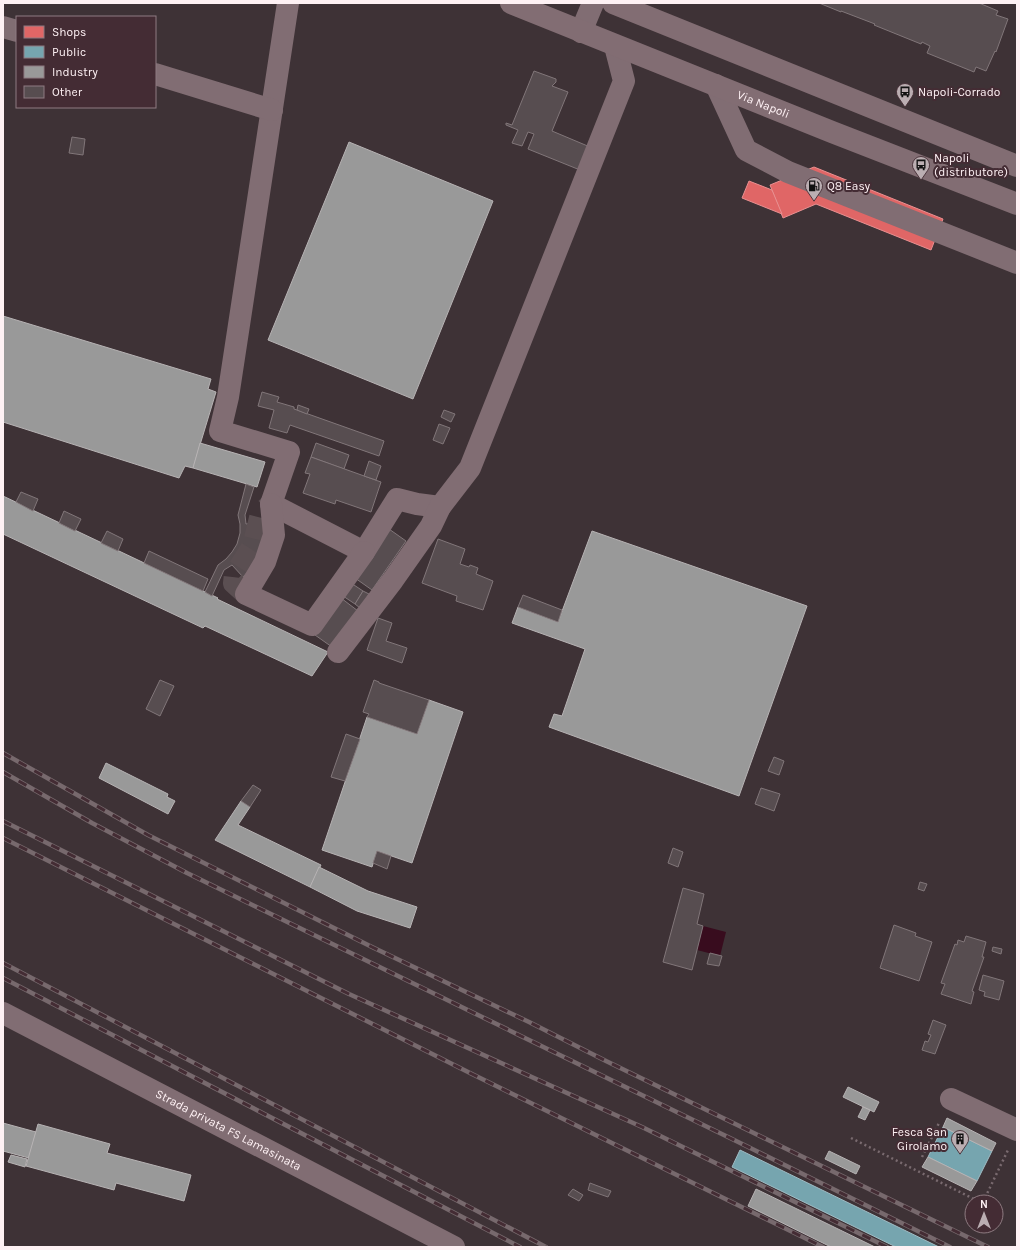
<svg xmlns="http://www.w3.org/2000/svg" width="1020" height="1250" font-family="Karla,sans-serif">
	<rect width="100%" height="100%" fill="#3e3236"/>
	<polygon fill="#380c1e" points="703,926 726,932 720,956 697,950"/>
	<g fill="#e06666" stroke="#e99091">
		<polygon points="814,167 943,219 931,250 816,204 783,218 770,185"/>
		<polygon points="749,181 772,190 782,214 742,198"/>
	</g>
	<g fill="#76a5af" stroke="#9fbcc4">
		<polygon points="943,1127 992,1151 977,1181 928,1157"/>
		<polygon points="740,1150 939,1247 896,1247 732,1167"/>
	</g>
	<g fill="#999" stroke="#b7b3b4">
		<polygon points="349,142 493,201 413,399 268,340"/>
		<polygon points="3,316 211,379 208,389 216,392 193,468 185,466 179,478 3,422"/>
		<polygon points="200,443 265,462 257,487 193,468"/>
		<polygon points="3,496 218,598 217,599 328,652 312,676 205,626 203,628 3,534"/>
		<polygon points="592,531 807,606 739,796 549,727 554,714 562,716 585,649 512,623 518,607 558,622"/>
		<polygon points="429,700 463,712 412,863 377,851 372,867 322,850 367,717 417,734"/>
		<polygon points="106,763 168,794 167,797 175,801 168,814 99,778"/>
		<polygon points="241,801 250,807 238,825 321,865 310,887 215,840"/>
		<polygon points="319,867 368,891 417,907 410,928 357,911 310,887"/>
		<polygon points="848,1087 879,1102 874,1112 843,1097"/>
		<polygon points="863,1107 870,1110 865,1120 858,1117"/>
		<polygon points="947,1118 996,1143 992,1151 943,1127"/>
		<polygon points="3,1123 36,1132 29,1158 3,1151"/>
		<polygon points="38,1124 110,1144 107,1153 191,1175 184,1201 116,1183 114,1190 26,1166"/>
		<polygon points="829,1151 860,1166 856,1174 825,1159"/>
		<polygon points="11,1155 27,1159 25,1167 8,1162"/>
		<polygon points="928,1157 977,1181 971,1191 922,1167"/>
		<polygon points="756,1189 875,1247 831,1247 748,1206"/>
	</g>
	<g fill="#574d50" stroke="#817679">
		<polygon points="819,3 979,3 998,11 996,15 1008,19 996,52 995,51 986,71 976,67 974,72 927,53 930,46 922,42 921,44 874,25 875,24 841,11 841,12"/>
		<polygon points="534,71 556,79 556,82 552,86 568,92 552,131 590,147 580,170 528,149 534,134 528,132 522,146 512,143 518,130 506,125 506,123 512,125"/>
		<polygon points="72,137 85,139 83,155 69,153"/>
		<polygon points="262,392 279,397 277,402 294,407 294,409 384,441 379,456 290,425 287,433 269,428 274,410 258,406"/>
		<polygon points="298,405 309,409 307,414 297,410"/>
		<polygon points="444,410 455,414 451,422 441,417"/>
		<polygon points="439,424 450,428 443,444 433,440"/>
		<polygon points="316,443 349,455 344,469 311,457"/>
		<polygon points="311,457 381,482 371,512 336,500 335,504 303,493 310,474 305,473"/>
		<polygon points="369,461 381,466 376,480 364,476"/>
		<polygon points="246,484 254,487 245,515 246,524 263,522 264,537 253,566 243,577 232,565 224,570 212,596 205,592 218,565 226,559 232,552 237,544 240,533 240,524 238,515"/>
		<polygon points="21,492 38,499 33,511 16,502"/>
		<polygon points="64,511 81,519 75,531 59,523"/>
		<polygon points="389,529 406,541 372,590 355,578"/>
		<polygon points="107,531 123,539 118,551 101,543"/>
		<polygon points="438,539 465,549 460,564 469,567 470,565 478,568 476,574 493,581 483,610 456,601 457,596 422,583"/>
		<polygon points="149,551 208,579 203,591 144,563"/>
		<polygon points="351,583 363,591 355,604 343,596"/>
		<polygon points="363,591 369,594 360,608 355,604"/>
		<polygon points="523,595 562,610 558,622 518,607"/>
		<polygon points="341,598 358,611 332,647 315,635"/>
		<polygon points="378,618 392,623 386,641 407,648 402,663 367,650"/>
		<polygon points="160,680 174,686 160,716 146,709"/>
		<polygon points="374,680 379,682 379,683 429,700 417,734 367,717 369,714 363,712"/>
		<polygon points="346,734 360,739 345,781 331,777"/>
		<polygon points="774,757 784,761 779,775 768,771"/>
		<polygon points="253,785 261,790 250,807 241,801"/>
		<polygon points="761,788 780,794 774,811 755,804"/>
		<polygon points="673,848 683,852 678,867 668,863"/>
		<polygon points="377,851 391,856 387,869 373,863"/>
		<polygon points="920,882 927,884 924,891 918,889"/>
		<polygon points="683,888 704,894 697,924 703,926 692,970 663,962"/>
		<polygon points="894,925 916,933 915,936 932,942 919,981 880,968"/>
		<polygon points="966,936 986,942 982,957 984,957 972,991 974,992 971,1004 941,994 945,984 941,983 955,944 957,945 958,940 964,942"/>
		<polygon points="993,947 1002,949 1001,954 992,951"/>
		<polygon points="710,953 722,956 719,966 707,964"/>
		<polygon points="983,975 1004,981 999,1000 984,996 985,992 979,990"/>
		<polygon points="933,1020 946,1025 935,1054 922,1050 925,1041 928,1042 931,1035 928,1034"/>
		<polygon points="590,1183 611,1191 608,1197 588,1190"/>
		<polygon points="573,1189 583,1195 579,1201 568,1195"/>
	</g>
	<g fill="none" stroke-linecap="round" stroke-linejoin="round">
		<polyline stroke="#5b4f52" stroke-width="22" stroke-dasharray="22 11" stroke-linecap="butt" points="246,594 234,583 235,574 253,546 261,514 271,504"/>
		<g stroke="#796a6f" stroke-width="2.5" stroke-dasharray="2 3" stroke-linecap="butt">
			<polyline points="851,1138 980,1202"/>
			<polyline points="922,1157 939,1123"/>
			<polyline points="983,1202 1008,1150"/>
		</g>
		<g stroke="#816d73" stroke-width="22">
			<polyline points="288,3 228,397 220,431 289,452 271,504 364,552 397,499 417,504 440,507"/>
			<polyline points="3,27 17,31"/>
			<polyline points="581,32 593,3"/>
			<polyline points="155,74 272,110"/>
			<polyline points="716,85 746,150 788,172 1017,263"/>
			<polyline points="271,504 274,535 265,562 246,594 312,625 364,552"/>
			<polyline points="338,652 393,580 431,526 440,507 470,468 624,81 615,46"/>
			<path id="s1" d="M3 1013 454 1247"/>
			<polyline points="951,1099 1017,1130"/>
		</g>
		<g stroke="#826d73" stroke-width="22">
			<path id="s2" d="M511 3 832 132 1017 204"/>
			<polyline points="613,3 1017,166"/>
		</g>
		<defs>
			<g id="rail">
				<polyline points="3,753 148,835 372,947 529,1022 606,1061 988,1247"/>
				<polyline points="3,772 92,823 187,873 728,1137 950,1247"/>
				<polyline points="3,821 349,994 642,1127 887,1247"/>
				<polyline points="3,838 472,1074 823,1247"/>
				<polyline points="3,963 546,1247"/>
				<polyline points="3,978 520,1247"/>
			</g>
		</defs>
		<use href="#rail" stroke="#77696d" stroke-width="4.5"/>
		<use href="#rail" stroke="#442c34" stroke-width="3" stroke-dasharray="9" stroke-linecap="butt"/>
	</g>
	<defs>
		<symbol id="bus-pin" viewBox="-11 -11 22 30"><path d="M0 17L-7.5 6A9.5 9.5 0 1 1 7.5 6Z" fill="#bbaeb2" stroke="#442c34"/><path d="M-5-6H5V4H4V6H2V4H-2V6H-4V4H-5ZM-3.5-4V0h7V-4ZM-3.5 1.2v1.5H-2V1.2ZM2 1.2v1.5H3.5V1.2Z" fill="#111"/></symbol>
		<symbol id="fuel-pin" viewBox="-11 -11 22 30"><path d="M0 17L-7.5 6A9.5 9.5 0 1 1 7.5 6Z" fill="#bbaeb2" stroke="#442c34"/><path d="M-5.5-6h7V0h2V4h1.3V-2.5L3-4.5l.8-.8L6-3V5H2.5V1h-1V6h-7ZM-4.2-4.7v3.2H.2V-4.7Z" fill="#111"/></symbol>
		<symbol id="building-pin" viewBox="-11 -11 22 30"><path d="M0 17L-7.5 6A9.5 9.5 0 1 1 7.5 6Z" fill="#bbaeb2" stroke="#442c34"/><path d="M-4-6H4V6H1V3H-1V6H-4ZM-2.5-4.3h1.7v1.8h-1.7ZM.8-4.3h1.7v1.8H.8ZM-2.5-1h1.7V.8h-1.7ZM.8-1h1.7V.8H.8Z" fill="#111"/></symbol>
	</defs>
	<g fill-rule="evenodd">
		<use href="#bus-pin" x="895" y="82" width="20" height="27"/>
		<use href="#bus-pin" x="911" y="155" width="20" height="27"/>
		<use href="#fuel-pin" x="804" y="176" width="20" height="27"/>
		<use href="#building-pin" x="950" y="1129" width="20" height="27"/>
	</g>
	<g text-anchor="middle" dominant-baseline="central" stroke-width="4" stroke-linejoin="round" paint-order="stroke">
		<g font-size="12" fill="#fef1f4" stroke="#442c34" text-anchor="start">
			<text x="918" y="92">Napoli-Corrado</text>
			<text x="934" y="158">Napoli<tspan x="934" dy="14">(distributore)</tspan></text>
			<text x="827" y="186">Q8 Easy</text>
			<text x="947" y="1132" text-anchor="end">Fesca San<tspan x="947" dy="14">Girolamo</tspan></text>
		</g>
		<g font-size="12" fill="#fef1f4" stroke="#442c34">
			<text stroke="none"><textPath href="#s2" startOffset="272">Via Napoli</textPath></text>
			<text stroke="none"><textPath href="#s1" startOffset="254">Strada privata FS Lamasinata</textPath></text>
		</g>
	</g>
	<rect width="1020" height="1250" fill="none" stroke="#fef1f4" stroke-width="8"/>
	<rect x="16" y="16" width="140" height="92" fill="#442c34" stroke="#8e7b81"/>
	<rect x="24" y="26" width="20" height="12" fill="#e06666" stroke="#8e7b81"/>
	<text x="52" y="36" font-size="12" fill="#fef1f4">Shops</text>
	<rect x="24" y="46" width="20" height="12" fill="#76a5af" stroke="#8e7b81"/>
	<text x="52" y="56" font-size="12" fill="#fef1f4">Public</text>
	<rect x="24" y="66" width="20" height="12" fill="#999999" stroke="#8e7b81"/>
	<text x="52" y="76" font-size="12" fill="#fef1f4">Industry</text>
	<rect x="24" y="86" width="20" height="12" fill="#574d50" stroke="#8e7b81"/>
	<text x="52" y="96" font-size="12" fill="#fef1f4">Other</text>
	<g transform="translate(984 1214)"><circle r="19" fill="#442c34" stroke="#8e7b81"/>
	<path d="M0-3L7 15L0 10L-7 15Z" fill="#bbaeb2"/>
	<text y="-6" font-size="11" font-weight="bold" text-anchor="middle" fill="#fef1f4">N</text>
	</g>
</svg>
